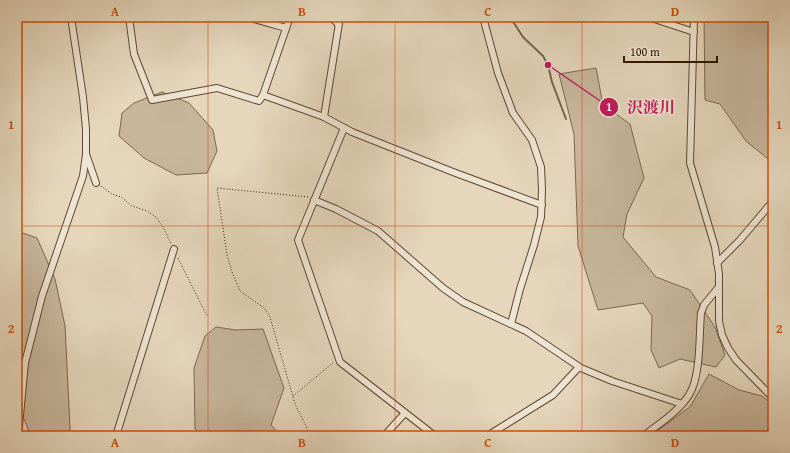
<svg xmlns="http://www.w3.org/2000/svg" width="790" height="453" font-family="'Gentium Book Plus','Noto Serif JP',serif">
	<rect width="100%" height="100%" fill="#e5d6bc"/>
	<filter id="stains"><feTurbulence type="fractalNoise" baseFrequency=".005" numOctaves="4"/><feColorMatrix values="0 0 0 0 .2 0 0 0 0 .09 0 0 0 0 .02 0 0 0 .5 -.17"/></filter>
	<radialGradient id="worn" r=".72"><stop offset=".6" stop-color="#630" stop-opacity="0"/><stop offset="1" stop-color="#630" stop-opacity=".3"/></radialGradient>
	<g fill="#c7b69c" stroke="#7c674e">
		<polygon points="704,17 773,17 773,163 746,141 720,104 705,100"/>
		<polygon points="596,68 603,105 630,124 644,178 627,214 623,237 656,277 690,290 715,327 725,355 716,367 680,359 659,368 651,350 652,316 643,303 598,310 578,246 574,134 559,74"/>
		<polygon points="162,92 189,103 213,130 217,151 207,173 176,175 144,158 119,136 122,113 134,103"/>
		<polygon points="17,231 37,238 55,279 65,326 70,429 68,436 31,436 19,407 17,398"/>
		<polygon points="216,327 236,330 263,329 284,388 271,425 281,436 204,436 195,429 194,368 205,336"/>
		<polygon points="709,374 739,390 762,396 773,405 773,419 765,436 650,436 690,407"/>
	</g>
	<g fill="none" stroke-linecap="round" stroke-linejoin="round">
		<polyline stroke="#79634a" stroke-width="2" points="510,17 523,37 543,56 548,65 552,82 566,119"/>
		<defs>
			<g id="minor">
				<polyline points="71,17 83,97 86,129 86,154 96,183"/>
				<polyline points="129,17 134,54 152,100 217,88 259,101 263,95 290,17"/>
				<polyline points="247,17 286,28"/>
				<polyline points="331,17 338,24"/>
				<polyline points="483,17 498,73 513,113 532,140 541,167 542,190 541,217 534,245 520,289 511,324"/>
				<polyline points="648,17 694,32"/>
				<polyline points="694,17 690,163 715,247 719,274 719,321 722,335 728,348 736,360 773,398"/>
				<polyline points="263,95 324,117 352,132 453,172 542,205"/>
				<polyline points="324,117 340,17"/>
				<polyline points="344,128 298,240 340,362 435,436"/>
				<polyline points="314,200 336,209 378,231 443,288 463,302 526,331 581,368 612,381 682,404"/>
				<polyline points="717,263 740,240 773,201"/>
				<polyline points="17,390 21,400"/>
				<polyline points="18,436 25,363 42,296 83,176 86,154"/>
				<polyline points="116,436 174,249"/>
				<polyline points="384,436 405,413"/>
				<polyline points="487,436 553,395 579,367"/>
				<path d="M643 436C659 424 678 412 689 395 701 376 699 336 701 313L704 305 718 288"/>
			</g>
		</defs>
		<use href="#minor" stroke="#5f482f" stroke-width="8"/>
		<g stroke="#321800" stroke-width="1" stroke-dasharray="1 2" stroke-linecap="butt">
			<polyline points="101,186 112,194 121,197 132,206 147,211 156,217 163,227 171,244"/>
			<polyline points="308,197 217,188 227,255 232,272 240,291 264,308 270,317 295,404 311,436"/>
			<polyline points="178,258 207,316"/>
			<polyline points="293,396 334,362"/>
		</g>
		<use href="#minor" stroke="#eee4d3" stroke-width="6"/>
	</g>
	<path fill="none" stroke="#cd4f0a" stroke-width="1" stroke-opacity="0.55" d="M208 17V436M395 17V436M582 17V436M17 226H773"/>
	<path fill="none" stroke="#c2185b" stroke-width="1.5" d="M548 65L609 107"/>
	<g fill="#c2185b" stroke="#eee4d3" stroke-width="1.5">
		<circle cx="548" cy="65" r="4"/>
		<circle cx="609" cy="107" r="10"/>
	</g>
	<g font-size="12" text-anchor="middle" font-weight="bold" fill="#fff">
		<text x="609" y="111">1</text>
	</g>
	<g font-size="16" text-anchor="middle" font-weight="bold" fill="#c2185b" stroke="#eee4d3" stroke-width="3.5" stroke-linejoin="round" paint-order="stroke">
		<text x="651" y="113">沢渡川</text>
	</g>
	<rect width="790" height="453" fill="none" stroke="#e5d6bc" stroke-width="44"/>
	<path d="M624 56v6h93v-6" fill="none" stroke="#321800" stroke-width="2"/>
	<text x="630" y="56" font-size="12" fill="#321800" stroke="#eee4d3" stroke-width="3" paint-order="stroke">100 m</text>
	<rect x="22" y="22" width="746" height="409" fill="none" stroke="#cd4f0a" stroke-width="1.5"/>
	<g font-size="13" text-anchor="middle" font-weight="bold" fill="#cd4f0a">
		<text x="115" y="16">A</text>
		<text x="302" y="16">B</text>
		<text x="488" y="16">C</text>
		<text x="675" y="16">D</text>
		<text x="11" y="129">1</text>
		<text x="779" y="129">1</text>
		<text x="11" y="333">2</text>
		<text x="779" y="333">2</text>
		<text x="115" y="447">A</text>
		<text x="302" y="447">B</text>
		<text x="488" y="447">C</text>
		<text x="675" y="447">D</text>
	</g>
	<rect width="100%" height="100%" filter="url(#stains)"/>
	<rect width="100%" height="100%" fill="url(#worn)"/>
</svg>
